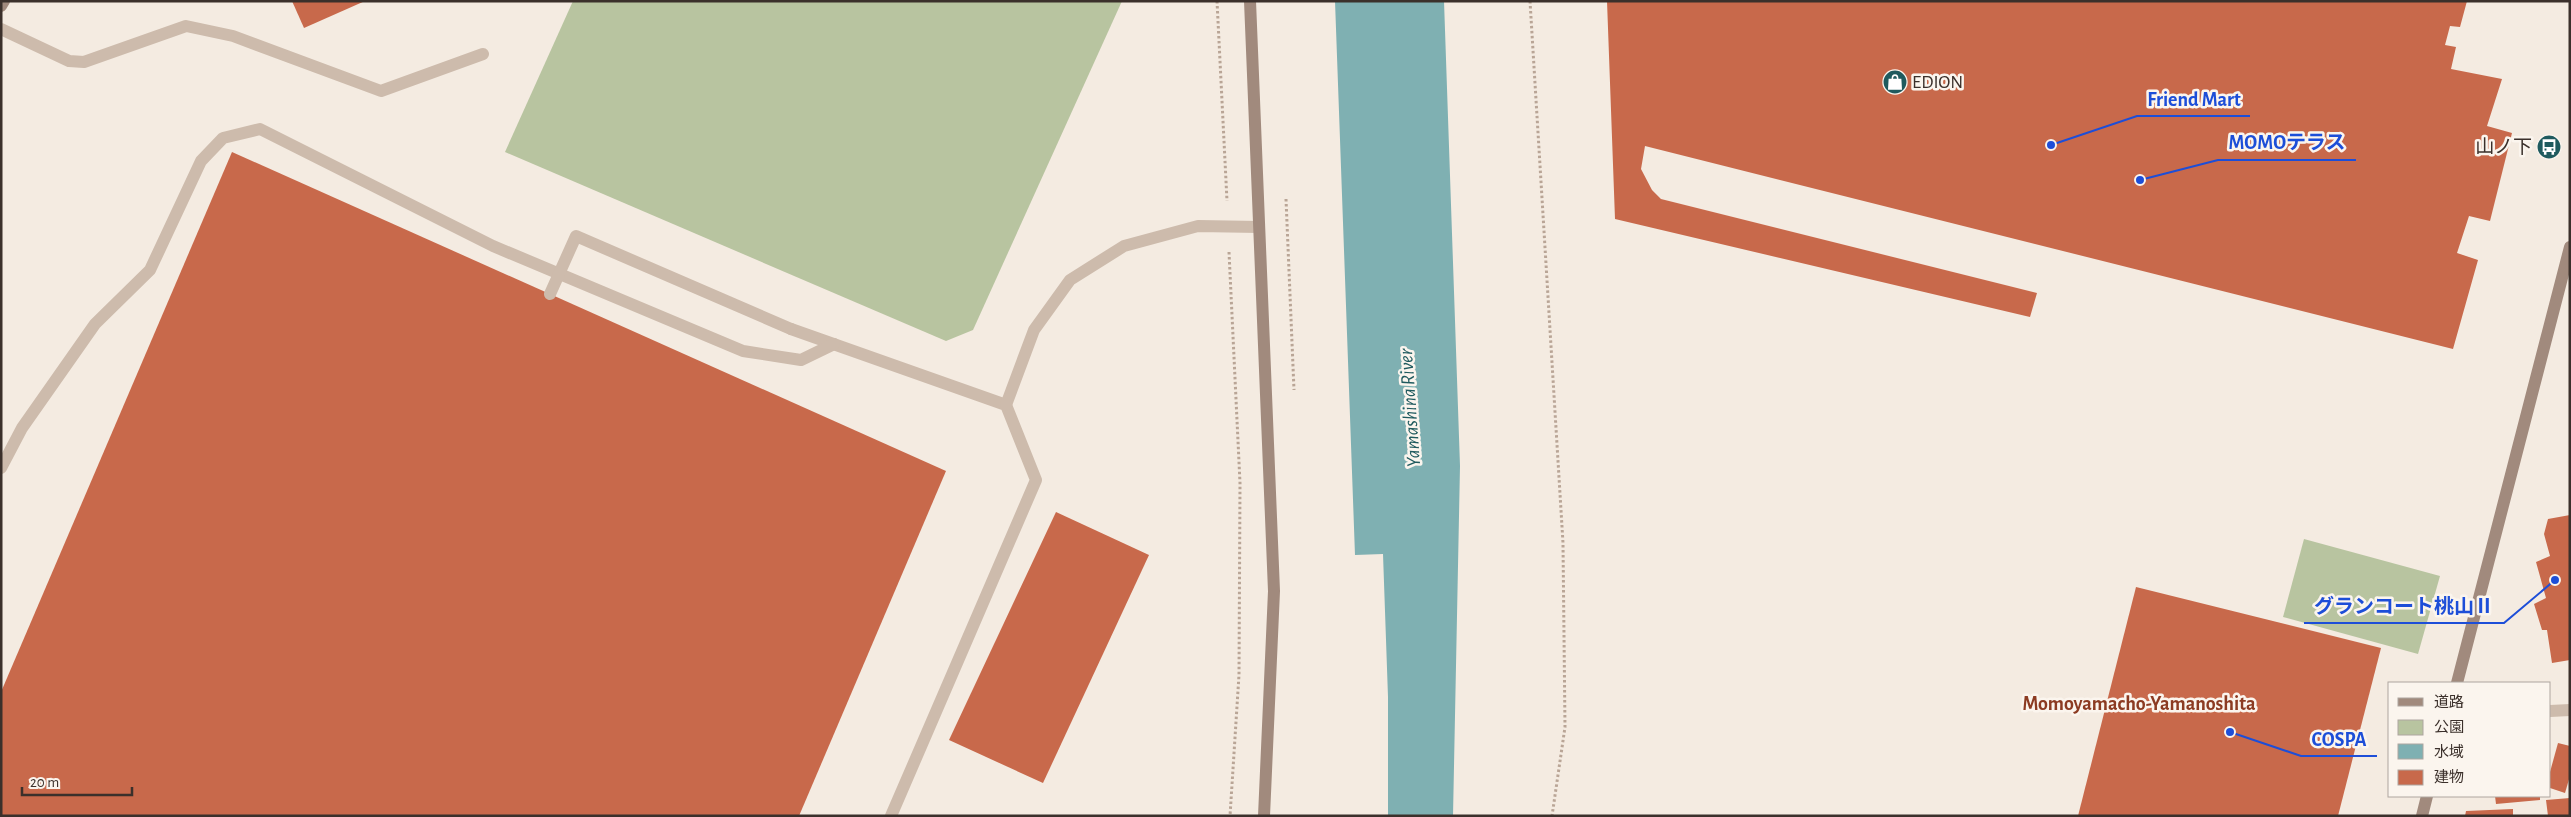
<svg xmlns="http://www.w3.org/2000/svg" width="2571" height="817" font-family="'Alegreya Sans','Noto Sans JP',sans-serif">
	<rect width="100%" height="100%" fill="#f4ebe1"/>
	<g fill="#b8c4a0">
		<polygon points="573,1 1122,1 973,330 946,341 505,152"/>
		<polygon points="2304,539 2440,576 2418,654 2283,617"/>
	</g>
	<polygon fill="#7fb0b2" points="1335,1 1444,1 1460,466 1453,816 1388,816 1388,697 1383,554 1355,555"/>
	<g fill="#c8694b">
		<polygon points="292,1 365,1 304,28"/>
		<polygon points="1607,1 2467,1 2460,27 2450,26 2445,45 2456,47 2451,69 2502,79 2487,126 2512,133 2490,221 2469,216 2457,253 2478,260 2453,349 1645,146 1641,169 1652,190 1661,199 2037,293 2030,317 1615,219"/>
		<polygon points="232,152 946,471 799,816 1,816 1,692"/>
		<polygon points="1056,512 1149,555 1043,783 949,740"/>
		<polygon points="2570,515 2570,660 2552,663 2547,630 2542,630 2534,604 2546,598 2536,562 2550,556 2544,534 2548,519"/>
		<polygon points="2136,587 2381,648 2338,816 2078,816"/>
		<polygon points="2558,743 2570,746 2570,776 2565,793 2550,788 2550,772"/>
		<polygon points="2495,796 2540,796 2540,800 2496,804"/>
		<polygon points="2570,798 2570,816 2548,816 2546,800"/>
		<polygon points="2513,809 2513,816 2465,816 2466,811"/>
	</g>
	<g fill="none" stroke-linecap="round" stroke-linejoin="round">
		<g stroke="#b9a596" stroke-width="3" stroke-dasharray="2.5 2.5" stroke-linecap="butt">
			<polyline points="1217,1 1227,201"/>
			<polyline points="1530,1 1563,543 1565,727 1552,816"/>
			<polyline points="1286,199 1294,390"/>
			<polyline points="1229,252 1240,483 1239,675 1230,816"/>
		</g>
		<g stroke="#cdbbac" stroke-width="12">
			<polyline points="1,29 69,61 84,62 186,26 233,36 381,91 483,54"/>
			<polyline points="791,329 1006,405 1036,480 891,816"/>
			<polyline points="1006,405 1034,330 1070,280 1124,246 1198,226 1259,227"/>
			<polyline points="1,468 22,428 95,324 150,270 201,161 223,138 260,129 493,246 743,351 801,360 834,344"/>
		</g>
		<polyline stroke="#cdbbac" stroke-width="12" points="2550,711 2570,710"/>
		<g stroke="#a18a7d" stroke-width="12">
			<polyline points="1250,1 1274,591 1264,816"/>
			<polyline points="1,6 4,1"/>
			<polyline points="2457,683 2570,247"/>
			<polyline points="2422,816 2427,796"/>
		</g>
		<polyline stroke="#cdbbac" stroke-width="12" points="550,294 576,236 791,329"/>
	</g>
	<defs>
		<symbol id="shop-disc" viewBox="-11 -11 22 22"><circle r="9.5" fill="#1f5a5e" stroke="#fbf5ee"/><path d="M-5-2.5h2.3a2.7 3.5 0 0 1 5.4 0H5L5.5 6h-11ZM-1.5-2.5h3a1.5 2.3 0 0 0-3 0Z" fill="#fff"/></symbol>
		<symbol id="bus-disc" viewBox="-11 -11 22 22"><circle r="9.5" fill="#1f5a5e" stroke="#fbf5ee"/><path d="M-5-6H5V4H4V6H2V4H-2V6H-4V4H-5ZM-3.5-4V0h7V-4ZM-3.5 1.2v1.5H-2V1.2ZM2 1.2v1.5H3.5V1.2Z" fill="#fff"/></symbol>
	</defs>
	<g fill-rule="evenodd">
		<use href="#shop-disc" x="1881" y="68" width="28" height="28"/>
		<use href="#bus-disc" x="2535" y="133" width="28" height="28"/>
	</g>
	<g text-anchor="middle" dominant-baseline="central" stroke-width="5" stroke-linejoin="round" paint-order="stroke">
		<g font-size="19" fill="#3b302b" stroke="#fbf5ee" text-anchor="start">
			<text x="1912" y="82">EDION</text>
			<text x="2532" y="147" text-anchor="end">山ノ下</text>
		</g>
		<g font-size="20" font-style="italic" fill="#1f5a5e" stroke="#fbf5ee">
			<text transform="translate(1410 408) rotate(-94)">Yamashina River</text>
		</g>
		<g font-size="20" font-weight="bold" fill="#8c3b22" stroke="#fbf5ee">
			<text x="2139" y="704">Momoyamacho-Yamanoshita</text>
		</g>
	</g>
	<path fill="none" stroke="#1d4ed8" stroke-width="2" d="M2051 145L2137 116H2250M2140 180L2218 160H2356M2555 580L2504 623H2304M2230 732L2301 756H2377"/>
	<g fill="#1d4ed8" stroke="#fbf5ee" stroke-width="2">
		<circle cx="2051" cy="145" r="5"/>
		<circle cx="2140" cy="180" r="5"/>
		<circle cx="2555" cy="580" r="5"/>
		<circle cx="2230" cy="732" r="5"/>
	</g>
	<g font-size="20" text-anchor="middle" font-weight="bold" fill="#1d4ed8" stroke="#fbf5ee" stroke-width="5" stroke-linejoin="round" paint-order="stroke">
		<text x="2194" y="106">Friend Mart</text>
		<text x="2287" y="149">MOMOテラス</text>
		<text x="2404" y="613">グランコート桃山Ⅱ</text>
		<text x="2339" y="746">COSPA</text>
	</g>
	<rect width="2571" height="817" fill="none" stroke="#3b302b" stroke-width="5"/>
	<rect x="2388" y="682" width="162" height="115" fill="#fbf5ee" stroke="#aea6a0"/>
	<rect x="2398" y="698" width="25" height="8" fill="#a18a7d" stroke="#aea6a0"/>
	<text x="2434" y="707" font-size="15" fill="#3b302b">道路</text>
	<rect x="2398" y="720" width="25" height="15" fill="#b8c4a0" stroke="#aea6a0"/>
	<text x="2434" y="732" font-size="15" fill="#3b302b">公園</text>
	<rect x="2398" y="744" width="25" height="15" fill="#7fb0b2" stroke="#aea6a0"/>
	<text x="2434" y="757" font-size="15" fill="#3b302b">水域</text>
	<rect x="2398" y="770" width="25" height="15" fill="#c8694b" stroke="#aea6a0"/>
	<text x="2434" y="782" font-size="15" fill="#3b302b">建物</text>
	<path d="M22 787v8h110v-8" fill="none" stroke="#3b302b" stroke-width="2.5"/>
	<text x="30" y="787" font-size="15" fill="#3b302b" stroke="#fbf5ee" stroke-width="4" paint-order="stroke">20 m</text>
</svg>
